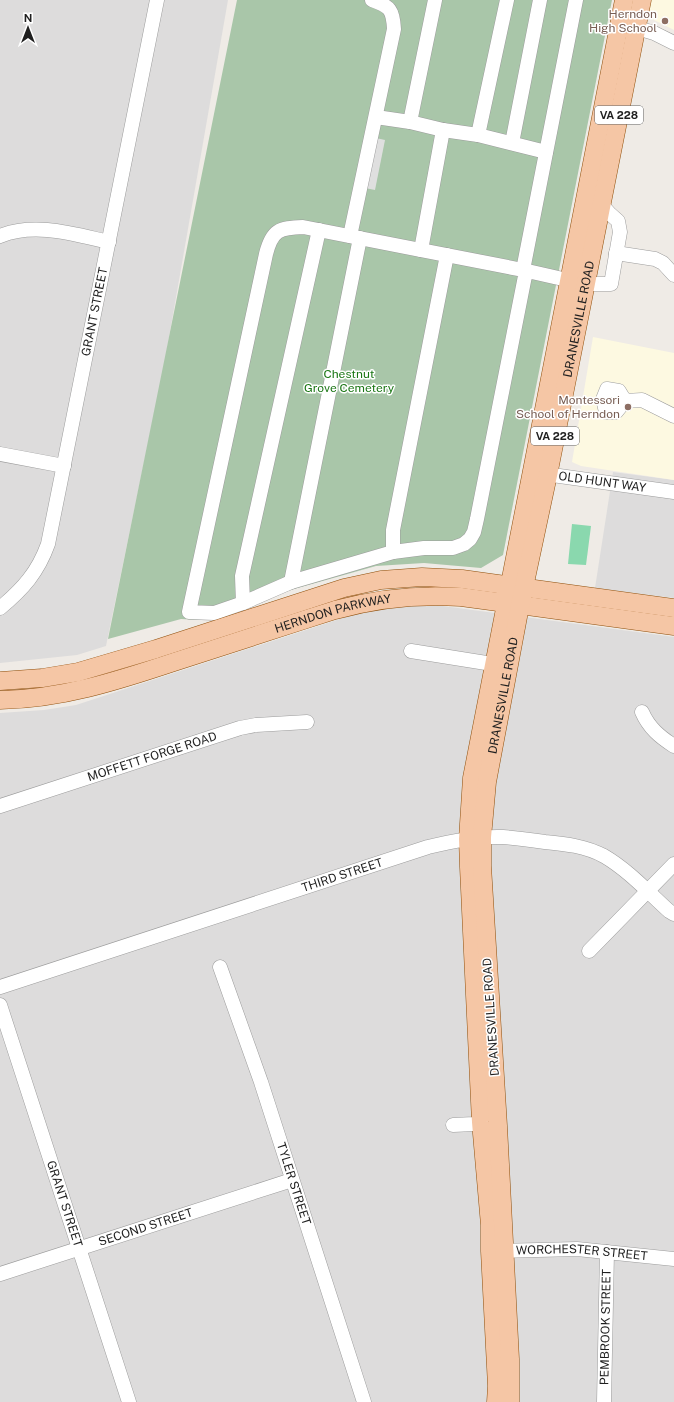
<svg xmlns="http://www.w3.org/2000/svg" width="674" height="1402" font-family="'Public Sans',sans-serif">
	<rect width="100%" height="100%" fill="#efebe6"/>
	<g fill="#dddcdc">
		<polygon points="0,0 228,0 164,366 106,646 77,655 0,663"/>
		<polygon points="613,472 674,480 674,598 595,588"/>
		<polygon points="419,605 443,606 674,637 674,1402 0,1402 0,713 44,710 76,705 349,616 390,607"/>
	</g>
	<g fill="#fdf9e1">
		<polygon points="642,0 674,0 674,30 640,13"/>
		<polygon points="593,337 674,353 674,480 581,466 572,462"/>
	</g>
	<polygon fill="#a9c6a9" points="237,0 612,0 503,555 481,568 424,563 376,566 294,589 201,620 181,619 108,639"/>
	<polygon fill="#8ad8ae" points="572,524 591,526 586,565 568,564"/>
	<polygon fill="#dfdfdf" points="376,138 385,140 375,190 365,188"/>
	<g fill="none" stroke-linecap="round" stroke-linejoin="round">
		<defs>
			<g id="minor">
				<polyline points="627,25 654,33 674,43"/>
				<polyline points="376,117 410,122 443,130 478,135 546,152"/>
				<polyline points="410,122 435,0"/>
				<polyline points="478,135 507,0"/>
				<polyline points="512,143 540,0"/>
				<path d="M0 236C35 222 73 234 109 242"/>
				<path d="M350 236 394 29C393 10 390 6 372 0"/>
				<polyline points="421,250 443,130"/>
				<polyline points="616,253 655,259 663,263 674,275"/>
				<polyline points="523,270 576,0"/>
				<path d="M526 271 477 519 474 532 470 539 464 544 453 548H424L393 552 291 582 243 603 214 613 189 612 266 254C272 230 279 228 303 227L523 270 585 284H611L620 232 618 221 609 213 601 204"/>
				<polyline points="625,401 619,391 607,389 603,399 606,412 616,412 625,401 642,400 674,416"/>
				<polyline points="0,454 64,466"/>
				<path id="s1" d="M538 473 674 492"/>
				<polyline points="393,552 393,530 447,255"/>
				<polyline points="291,582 360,238"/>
				<polyline points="243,603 242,576 319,230"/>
				<path id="s2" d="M0 608C23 589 38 572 48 544L157 0"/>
				<polyline points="411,651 505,666"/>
				<path d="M642 712C649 728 660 737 674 746"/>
				<path id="s3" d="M0 806 240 728 256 725 307 722"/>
				<polyline points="589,951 674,864"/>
				<path id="s4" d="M220 967 261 1082 364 1402"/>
				<path id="s5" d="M0 987 428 847C452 841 477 836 503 837 517 838 531 840 545 842 566 844 585 846 604 856 628 870 648 892 669 911L674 914"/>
				<path id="s6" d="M0 1005 129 1402"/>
				<polyline points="453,1125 474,1124 481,1122"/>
				<path id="s7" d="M495 1251 577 1249 674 1259"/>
				<path id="s8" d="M0 1274 292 1180"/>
				<path id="s9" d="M604 1402 607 1252"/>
			</g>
			<g id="major">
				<polyline points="0,681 42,678 78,672 156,649 344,588 381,580 422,577 462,579 674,608"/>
				<path id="s10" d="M0 700C61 699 117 681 174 662 227 645 281 627 335 610 378 598 417 594 461 597L674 626"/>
				<polyline points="496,1402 497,1386 490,1251 490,1225 481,1122 469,867 468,839 472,778 624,0"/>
				<path id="s11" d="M510 1402V1359L498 1126 482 866V837L487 782 520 606 548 475 642 0"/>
			</g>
		</defs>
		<use href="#minor" stroke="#9c9c9c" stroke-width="15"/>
		<use href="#major" stroke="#8f4f0b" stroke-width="19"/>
		<use href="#minor" stroke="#fff" stroke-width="14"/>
		<use href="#major" stroke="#f5c6a5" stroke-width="18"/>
	</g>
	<g fill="#8d6e63" stroke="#fff" stroke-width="1.5">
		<circle cx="665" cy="21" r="4"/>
		<circle cx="628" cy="407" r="4"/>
	</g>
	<g text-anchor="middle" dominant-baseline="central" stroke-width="3" stroke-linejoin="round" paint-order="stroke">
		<g fill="#fff" stroke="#626262" stroke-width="1">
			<rect x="595" y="106" width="48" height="18" rx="3"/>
			<rect x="531" y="427" width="48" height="18" rx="3"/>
		</g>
		<g font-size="11" font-weight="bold" fill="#1f1f1f">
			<text x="619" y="115">VA 228</text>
			<text x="555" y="436">VA 228</text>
		</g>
		<g font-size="12" fill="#785e54" stroke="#fff" text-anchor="end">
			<text x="657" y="14">Herndon<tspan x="657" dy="14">High School</tspan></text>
			<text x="620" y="400">Montessori<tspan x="620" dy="14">School of Herndon</tspan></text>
		</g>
		<g font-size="12" fill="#1f1f1f" stroke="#fff">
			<text stroke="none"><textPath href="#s2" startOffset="318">GRANT STREET</textPath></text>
			<text stroke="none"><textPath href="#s11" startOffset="1093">DRANESVILLE ROAD</textPath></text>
			<text stroke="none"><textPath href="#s1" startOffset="65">OLD HUNT WAY</textPath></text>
			<text stroke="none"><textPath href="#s10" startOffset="345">HERNDON PARKWAY</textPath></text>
			<text stroke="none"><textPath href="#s11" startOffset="709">DRANESVILLE ROAD</textPath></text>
			<text stroke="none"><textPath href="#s3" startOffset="160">MOFFETT FORGE ROAD</textPath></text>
			<text stroke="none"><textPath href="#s5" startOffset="360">THIRD STREET</textPath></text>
			<text transform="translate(491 1017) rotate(-94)">DRANESVILLE ROAD</text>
			<text stroke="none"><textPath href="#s4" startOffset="229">TYLER STREET</textPath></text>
			<text stroke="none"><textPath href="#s6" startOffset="209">GRANT STREET</textPath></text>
			<text stroke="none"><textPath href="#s8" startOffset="153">SECOND STREET</textPath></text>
			<text stroke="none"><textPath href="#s7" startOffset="87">WORCHESTER STREET</textPath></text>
			<text stroke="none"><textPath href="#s9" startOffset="75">PEMBROOK STREET</textPath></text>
		</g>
		<g font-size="12" fill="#1a7614" stroke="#fff">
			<text x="349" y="374">Chestnut<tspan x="349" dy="14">Grove Cemetery</tspan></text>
		</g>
	</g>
	<g transform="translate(28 28)" stroke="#ffffff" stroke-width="3" paint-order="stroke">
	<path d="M0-3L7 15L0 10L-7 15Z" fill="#1f1f1f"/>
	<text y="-6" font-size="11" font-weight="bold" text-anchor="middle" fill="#1f1f1f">N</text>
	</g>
</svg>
